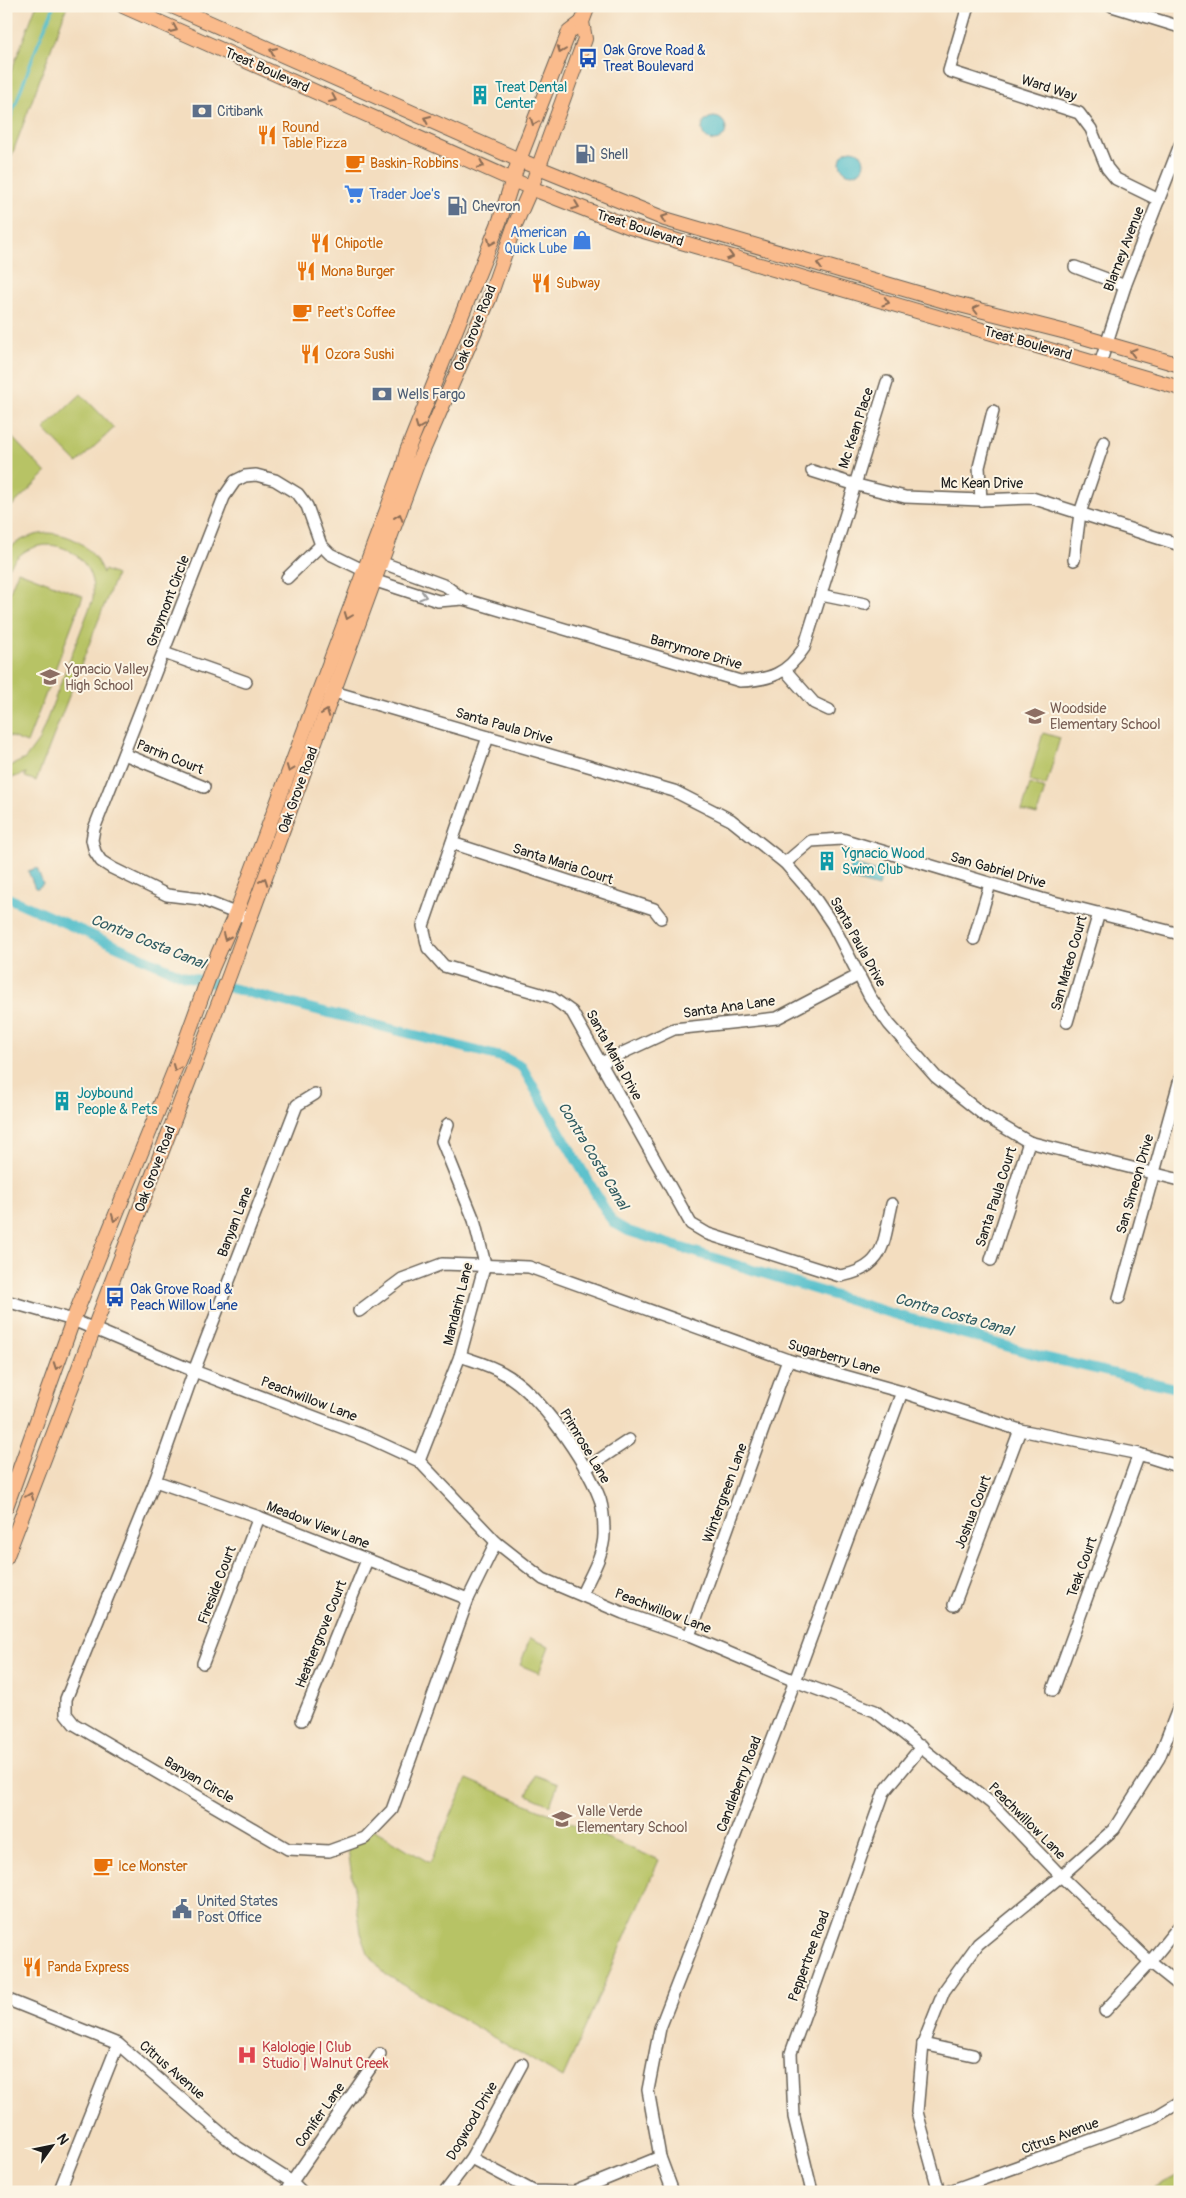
<svg xmlns="http://www.w3.org/2000/svg" width="1186" height="2198" font-family="Pangolin,sans-serif">
	<rect width="100%" height="100%" fill="#fcf5e5"/>
	<filter id="ink" filterUnits="userSpaceOnUse"><feTurbulence type="fractalNoise" baseFrequency=".02" numOctaves="2"/><feDisplacementMap in="SourceGraphic" scale="10" xChannelSelector="R" yChannelSelector="G"/><feConvolveMatrix kernelMatrix="1 2 1 2 8 2 1 2 1" color-interpolation-filters="sRGB"/></filter>
	<filter id="wash" filterUnits="userSpaceOnUse"><feTurbulence type="fractalNoise" baseFrequency=".0096" numOctaves="4" result="noise"/><feDisplacementMap in="SourceGraphic" scale="20" xChannelSelector="R" yChannelSelector="G"/><feGaussianBlur stdDeviation="1.12" result="paint"/><feColorMatrix in="noise" values="0 0 0 0 0 0 0 0 0 0 0 0 0 0 0 0 0 1.4 0 .05"/><feComposite in="paint" operator="in"/></filter>
	<g filter="url(#wash)">
		<rect width="100%" height="100%" fill="#f3ddbf"/>
		<g fill="#b7c365" stroke="#6a7040">
			<polygon points="36,6 67,6 6,171 6,85"/>
			<polygon points="81,394 114,428 77,463 44,429"/>
			<polygon points="6,431 46,473 9,509 6,507"/>
			<path d="M49 533C75 535 93 548 103 573L104 570 116 575 36 781 25 777 26 773 6 780V768L25 759 39 740 93 599C98 544 30 524 6 573V551C19 539 32 534 49 533Z"/>
			<polygon points="18,571 83,596 27,743 6,735 6,601"/>
			<polygon points="1043,733 1060,738 1046,786 1029,781"/>
			<polygon points="1030,784 1045,789 1037,815 1022,811"/>
			<polygon points="530,1638 549,1646 539,1673 520,1665"/>
			<polygon points="535,1775 558,1784 550,1805 527,1795"/>
			<polygon points="467,1779 659,1860 563,2078 385,1974 368,1953 361,1933 347,1844 373,1829 430,1863"/>
			<polygon points="1180,2175 1180,2192 1148,2192"/>
		</g>
		<g fill="#50bdca" stroke="#366c73">
			<circle cx="714" cy="129" r="12"/>
			<circle cx="852" cy="162" r="12"/>
			<polygon points="851,864 882,873 878,887 847,878"/>
			<polygon points="37,868 43,884 38,888 35,888 28,871"/>
		</g>
		<g fill="none" stroke-linecap="round" stroke-linejoin="round">
			<polyline stroke="#50bdca" stroke-width="3" points="6,130 37,46 54,6"/>
			<polyline stroke="#50bdca" stroke-width="10" points="6,897 184,976 505,1058 522,1067 610,1218 614,1223 628,1231 887,1312 1044,1357 1180,1389"/>
		</g>
	</g>
	<g filter="url(#ink)">
		<g fill="none" stroke-linecap="round" stroke-linejoin="round">
			<defs>
				<g id="minor">
					<polyline points="968,6 949,71 1079,113 1091,129 1107,168 1116,179 1159,200"/>
					<polyline points="1112,6 1180,27"/>
					<polyline points="1075,267 1125,286"/>
					<polyline points="1100,364 1125,286 1180,145"/>
					<polyline points="812,471 853,484 905,497 981,500 1032,498 1180,545"/>
					<polyline points="981,500 979,467 993,411"/>
					<polyline points="1074,560 1080,513 1104,442"/>
					<polyline points="287,578 321,545"/>
					<polyline points="821,595 865,604"/>
					<path d="M463 599 740 681C770 680 787 674 804 648L887 382"/>
					<polyline points="164,653 246,682"/>
					<polyline points="785,670 814,703 829,710"/>
					<polyline points="327,690 674,791 731,820 785,863 812,894 833,925 870,997 889,1024 936,1077 985,1116 1029,1142 1180,1180"/>
					<path d="M488 737 423 926 428 948 444 966 551 997 572 1012 691 1224 708 1234 840 1276C886 1268 883 1242 892 1204"/>
					<polyline points="124,754 204,787"/>
					<polyline points="452,843 654,909 661,918"/>
					<polyline points="785,863 811,841 842,839 1042,899 1180,934"/>
					<polyline points="250,919 200,899 167,895 112,868 101,861 95,852 92,840 94,829 224,497 235,481 245,476 256,475 275,480 298,494 307,506 321,545 330,554 365,571 376,581 438,601 463,599 446,586 383,563 374,566"/>
					<polyline points="974,939 990,884"/>
					<polyline points="1067,1022 1099,913"/>
					<polyline points="601,1063 674,1029 777,1018 859,975"/>
					<polyline points="315,1094 297,1105 194,1371 155,1481 66,1699 66,1714 74,1724 288,1849 329,1851 365,1838 392,1810 468,1599 496,1542"/>
					<polyline points="991,1260 1029,1142"/>
					<polyline points="1119,1298 1180,1079"/>
					<polyline points="6,1301 73,1320 194,1371 367,1437 419,1461 496,1542 543,1579 623,1613 689,1636 795,1681 875,1711 991,1803 1061,1876 1150,1962 1180,1986"/>
					<polyline points="359,1311 402,1279 442,1264 529,1267 788,1360 902,1392 1020,1430 1139,1454 1180,1467"/>
					<path d="M460 1356C474 1361 490 1365 503 1373 539 1392 586 1462 600 1499 603 1509 604 1524 604 1534 604 1554 590 1576 582 1594"/>
					<polyline points="419,1461 460,1356 485,1264 474,1220 442,1141 448,1124"/>
					<polyline points="585,1469 629,1440"/>
					<polyline points="155,1481 259,1517 468,1599"/>
					<polyline points="954,1605 1020,1430"/>
					<polyline points="689,1636 788,1360"/>
					<polyline points="203,1663 259,1517"/>
					<polyline points="1053,1690 1139,1454"/>
					<polyline points="302,1720 367,1560"/>
					<polyline points="6,1999 118,2044 237,2147 292,2182 302,2192"/>
					<polyline points="1105,2011 1150,1962 1180,1925"/>
					<polyline points="923,2044 973,2055"/>
					<polyline points="471,2158 533,2191 574,2192 660,2157"/>
					<polyline points="59,2192 118,2044"/>
					<polyline points="285,2192 380,2054"/>
					<polyline points="445,2192 471,2158 522,2064"/>
					<polyline points="673,2192 660,2157 648,2090 660,2028 795,1681 902,1392"/>
					<polyline points="812,2192 794,2117 791,2053 884,1792 922,1746"/>
					<polyline points="939,2192 917,2112 923,2044 944,1991 978,1944 1061,1876 1114,1829 1159,1758 1180,1704"/>
					<polyline points="947,2192 1155,2117 1180,2102"/>
				</g>
				<g id="major">
					<polyline points="123,6 531,188 630,227 1180,388"/>
					<polyline points="172,6 519,160 665,219 948,302 1066,332 1180,365"/>
					<polyline points="6,1507 73,1320 179,1059 212,968 236,913 403,467 407,451 500,220 519,160 569,32 582,22"/>
					<polyline points="6,1558 229,976 417,464 489,299 514,227 531,188 585,39 582,22 588,6"/>
				</g>
			</defs>
			<use href="#minor" stroke="#676055" stroke-width="14"/>
			<use href="#major" stroke="#676055" stroke-width="16"/>
			<use href="#minor" stroke="#fff" stroke-width="11"/>
			<use href="#major" stroke="#fabb8c" stroke-width="14"/>
		</g>
		<defs><path id="oneway-chevron" d="M-2-3.5L2.5 0L-2 3.5" fill="none" stroke-width="1.6" stroke-linecap="round" stroke-linejoin="round" transform="scale(1.25)"/></defs>
		<g stroke="#8b6c54">
			<use href="#oneway-chevron" transform="translate(174 29) rotate(24)"/>
			<use href="#oneway-chevron" transform="translate(561 50) rotate(111)"/>
			<use href="#oneway-chevron" transform="translate(273 51) rotate(-156)"/>
			<use href="#oneway-chevron" transform="translate(333 99) rotate(24)"/>
			<use href="#oneway-chevron" transform="translate(427 119) rotate(-156)"/>
			<use href="#oneway-chevron" transform="translate(534 122) rotate(111)"/>
			<use href="#oneway-chevron" transform="translate(481 165) rotate(24)"/>
			<use href="#oneway-chevron" transform="translate(576 206) rotate(21)"/>
			<use href="#oneway-chevron" transform="translate(664 218) rotate(-160)"/>
			<use href="#oneway-chevron" transform="translate(491 242) rotate(113)"/>
			<use href="#oneway-chevron" transform="translate(730 256) rotate(16)"/>
			<use href="#oneway-chevron" transform="translate(820 264) rotate(-164)"/>
			<use href="#oneway-chevron" transform="translate(886 302) rotate(16)"/>
			<use href="#oneway-chevron" transform="translate(976 309) rotate(-166)"/>
			<use href="#oneway-chevron" transform="translate(1133 352) rotate(-164)"/>
			<use href="#oneway-chevron" transform="translate(419 426) rotate(111)"/>
			<use href="#oneway-chevron" transform="translate(399 517) rotate(-71)"/>
			<use href="#oneway-chevron" transform="translate(348 616) rotate(111)"/>
			<use href="#oneway-chevron" transform="translate(326 713) rotate(-70)"/>
			<use href="#oneway-chevron" transform="translate(290 769) rotate(111)"/>
			<use href="#oneway-chevron" transform="translate(264 881) rotate(-70)"/>
			<use href="#oneway-chevron" transform="translate(226 937) rotate(114)"/>
			<use href="#oneway-chevron" transform="translate(176 1068) rotate(112)"/>
			<use href="#oneway-chevron" transform="translate(115 1218) rotate(112)"/>
			<use href="#oneway-chevron" transform="translate(57 1366) rotate(110)"/>
			<use href="#oneway-chevron" transform="translate(30 1496) rotate(-69)"/>
		</g>
		<use stroke="#999" href="#oneway-chevron" transform="translate(423 596) rotate(17)"/>
	</g>
	<defs>
		<symbol id="bus-bare" viewBox="-9 -9 18 18"><path d="M-5-6H5V4H4V6H2V4H-2V6H-4V4H-5ZM-3.5-4V0h7V-4ZM-3.5 1.2v1.5H-2V1.2ZM2 1.2v1.5H3.5V1.2Z" fill="#1a4fb4" stroke="#fcf5e5" stroke-width="2.5" paint-order="stroke"/></symbol>
		<symbol id="building-bare" viewBox="-9 -9 18 18"><path d="M-4-6H4V6H1V3H-1V6H-4ZM-2.5-4.3h1.7v1.8h-1.7ZM.8-4.3h1.7v1.8H.8ZM-2.5-1h1.7V.8h-1.7ZM.8-1h1.7V.8H.8Z" fill="#0f9aa8" stroke="#fcf5e5" stroke-width="2.5" paint-order="stroke"/></symbol>
		<symbol id="bank-bare" viewBox="-9 -9 18 18"><path d="M-6-4H6V4H-6ZM0-2.3a2.3 2.3 0 1 0 0 4.6a2.3 2.3 0 1 0 0-4.6Z" fill="#5c6f8a" stroke="#fcf5e5" stroke-width="2.5" paint-order="stroke"/></symbol>
		<symbol id="restaurant-bare" viewBox="-9 -9 18 18"><path d="M-5-6h1v4h1v-4h1v4h1v-4h1v5L-1.5 .5V6h-2V.5L-5-1ZM5-6V6H3V1.5H1.5Q1.5-4 5-6Z" fill="#e8710a" stroke="#fcf5e5" stroke-width="2.5" paint-order="stroke"/></symbol>
		<symbol id="fuel-bare" viewBox="-9 -9 18 18"><path d="M-5.5-6h7V0h2V4h1.3V-2.5L3-4.5l.8-.8L6-3V5H2.5V1h-1V6h-7ZM-4.2-4.7v3.2H.2V-4.7Z" fill="#5c6f8a" stroke="#fcf5e5" stroke-width="2.5" paint-order="stroke"/></symbol>
		<symbol id="cafe-bare" viewBox="-9 -9 18 18"><path d="M-5.5-4.5H6V0H3Q3 3.5 0 3.5H-2.5Q-5.5 3.5-5.5 0ZM3-3.2v2h1.7v-2ZM-6 4.5H4V6H-6Z" fill="#e8710a" stroke="#fcf5e5" stroke-width="2.5" paint-order="stroke"/></symbol>
		<symbol id="supermarket-bare" viewBox="-9 -9 18 18"><path d="M-6-5.5h2.5l.6 2H6L4.5 2H-2.5L-4.4-4H-6ZM-1.5 3.2a1.3 1.3 0 1 0 .1 0ZM3 3.2a1.3 1.3 0 1 0 .1 0Z" fill="#3f7fe0" stroke="#fcf5e5" stroke-width="2.5" paint-order="stroke"/></symbol>
		<symbol id="shop-bare" viewBox="-9 -9 18 18"><path d="M-5-2.5h2.3a2.7 3.5 0 0 1 5.4 0H5L5.5 6h-11ZM-1.5-2.5h3a1.5 2.3 0 0 0-3 0Z" fill="#3f7fe0" stroke="#fcf5e5" stroke-width="2.5" paint-order="stroke"/></symbol>
		<symbol id="school-bare" viewBox="-9 -9 18 18"><path d="M0-5L7-2L0 1L-7-2ZM-4 1L0 2.5L4 1V4Q0 6-4 4Z" fill="#8d6e63" stroke="#fcf5e5" stroke-width="2.5" paint-order="stroke"/></symbol>
		<symbol id="civic-bare" viewBox="-9 -9 18 18"><path d="M-.6-6.5H3V-4.5H.6V-3L4-1V1h2V6H-6V1h2V-1L-.6-3ZM-1.2 2.5V6h2.4V2.5Z" fill="#5c6f8a" stroke="#fcf5e5" stroke-width="2.5" paint-order="stroke"/></symbol>
		<symbol id="hospital-bare" viewBox="-9 -9 18 18"><path d="M-5-5h3v3.5h4V-5h3V5h-3V1.5h-4V5h-3Z" fill="#e0444e" stroke="#fcf5e5" stroke-width="2.5" paint-order="stroke"/></symbol>
	</defs>
	<g fill-rule="evenodd">
		<use href="#bus-bare" x="574" y="44" width="28" height="28"/>
		<use href="#building-bare" x="466" y="81" width="28" height="28"/>
		<use href="#bank-bare" x="188" y="97" width="28" height="28"/>
		<use href="#restaurant-bare" x="253" y="121" width="28" height="28"/>
		<use href="#fuel-bare" x="571" y="140" width="28" height="28"/>
		<use href="#cafe-bare" x="341" y="149" width="28" height="28"/>
		<use href="#supermarket-bare" x="340" y="180" width="28" height="28"/>
		<use href="#fuel-bare" x="443" y="192" width="28" height="28"/>
		<use href="#shop-bare" x="568" y="226" width="28" height="28"/>
		<use href="#restaurant-bare" x="306" y="229" width="28" height="28"/>
		<use href="#restaurant-bare" x="292" y="257" width="28" height="28"/>
		<use href="#restaurant-bare" x="527" y="269" width="28" height="28"/>
		<use href="#cafe-bare" x="288" y="298" width="28" height="28"/>
		<use href="#restaurant-bare" x="296" y="340" width="28" height="28"/>
		<use href="#bank-bare" x="368" y="380" width="28" height="28"/>
		<use href="#school-bare" x="36" y="663" width="28" height="28"/>
		<use href="#school-bare" x="1021" y="702" width="28" height="28"/>
		<use href="#building-bare" x="813" y="847" width="28" height="28"/>
		<use href="#building-bare" x="48" y="1087" width="28" height="28"/>
		<use href="#bus-bare" x="101" y="1283" width="28" height="28"/>
		<use href="#school-bare" x="548" y="1805" width="28" height="28"/>
		<use href="#cafe-bare" x="89" y="1852" width="28" height="28"/>
		<use href="#civic-bare" x="168" y="1895" width="28" height="28"/>
		<use href="#restaurant-bare" x="18" y="1953" width="28" height="28"/>
		<use href="#hospital-bare" x="233" y="2041" width="28" height="28"/>
	</g>
	<g text-anchor="middle" dominant-baseline="central" stroke-width="4" stroke-linejoin="round" paint-order="stroke">
		<g font-size="14" fill="#164399" stroke="#fcf5e5" text-anchor="start">
			<text x="603" y="50">Oak Grove Road &amp;<tspan x="603" dy="16">Treat Boulevard</tspan></text>
			<text x="130" y="1289">Oak Grove Road &amp;<tspan x="130" dy="16">Peach Willow Lane</tspan></text>
		</g>
		<g font-size="14" fill="#1c1c1c" stroke="#fcf5e5">
			<text transform="translate(267 70) rotate(24)">Treat Boulevard</text>
			<text transform="translate(1049 88) rotate(18)">Ward Way</text>
			<text transform="translate(640 228) rotate(18)">Treat Boulevard</text>
			<text transform="translate(1124 249) rotate(-69)">Blarney Avenue</text>
			<text transform="translate(475 328) rotate(-68)">Oak Grove Road</text>
			<text transform="translate(1028 343) rotate(16)">Treat Boulevard</text>
			<text transform="translate(856 428) rotate(-72)">Mc Kean Place</text>
			<text x="982" y="483">Mc Kean Drive</text>
			<text transform="translate(168 601) rotate(-69)">Graymont Circle</text>
			<text transform="translate(696 652) rotate(16)">Barrymore Drive</text>
			<text transform="translate(504 726) rotate(16)">Santa Paula Drive</text>
			<text transform="translate(170 757) rotate(22)">Parrin Court</text>
			<text transform="translate(298 790) rotate(-70)">Oak Grove Road</text>
			<text transform="translate(563 864) rotate(18)">Santa Maria Court</text>
			<text transform="translate(998 870) rotate(16)">San Gabriel Drive</text>
			<text transform="translate(858 942) rotate(61)">Santa Paula Drive</text>
			<text transform="translate(1069 963) rotate(-74)">San Mateo Court</text>
			<text transform="translate(729 1007) rotate(-8)">Santa Ana Lane</text>
			<text transform="translate(614 1055) rotate(61)">Santa Maria Drive</text>
			<text transform="translate(155 1169) rotate(-69)">Oak Grove Road</text>
			<text transform="translate(1135 1184) rotate(-74)">San Simeon Drive</text>
			<text transform="translate(996 1197) rotate(-72)">Santa Paula Court</text>
			<text transform="translate(235 1222) rotate(-69)">Banyan Lane</text>
			<text transform="translate(458 1304) rotate(-76)">Mandarin Lane</text>
			<text transform="translate(834 1357) rotate(16)">Sugarberry Lane</text>
			<text transform="translate(309 1399) rotate(21)">Peachwillow Lane</text>
			<text transform="translate(585 1446) rotate(59)">Primrose Lane</text>
			<text transform="translate(725 1493) rotate(-70)">Wintergreen Lane</text>
			<text transform="translate(973 1512) rotate(-69)">Joshua Court</text>
			<text transform="translate(318 1525) rotate(21)">Meadow View Lane</text>
			<text transform="translate(1082 1567) rotate(-70)">Teak Court</text>
			<text transform="translate(217 1585) rotate(-69)">Fireside Court</text>
			<text transform="translate(663 1611) rotate(21)">Peachwillow Lane</text>
			<text transform="translate(321 1634) rotate(-68)">Heathergrove Court</text>
			<text transform="translate(199 1780) rotate(30)">Banyan Circle</text>
			<text transform="translate(739 1784) rotate(-69)">Candleberry Road</text>
			<text transform="translate(1027 1821) rotate(45)">Peachwillow Lane</text>
			<text transform="translate(809 1956) rotate(-70)">Peppertree Road</text>
			<text transform="translate(172 2070) rotate(41)">Citrus Avenue</text>
			<text transform="translate(320 2115) rotate(-55)">Conifer Lane</text>
			<text transform="translate(472 2121) rotate(-60)">Dogwood Drive</text>
			<text transform="translate(1060 2136) rotate(-20)">Citrus Avenue</text>
		</g>
		<g font-size="14" fill="#0d838f" stroke="#fcf5e5" text-anchor="start">
			<text x="495" y="87">Treat Dental<tspan x="495" dy="16">Center</tspan></text>
			<text x="842" y="853">Ygnacio Wood<tspan x="842" dy="16">Swim Club</tspan></text>
			<text x="77" y="1093">Joybound<tspan x="77" dy="16">People &amp; Pets</tspan></text>
		</g>
		<g font-size="14" fill="#4e5e75" stroke="#fcf5e5" text-anchor="start">
			<text x="217" y="111">Citibank</text>
			<text x="600" y="154">Shell</text>
			<text x="472" y="206">Chevron</text>
			<text x="397" y="394">Wells Fargo</text>
			<text x="197" y="1901">United States<tspan x="197" dy="16">Post Office</tspan></text>
		</g>
		<g font-size="14" fill="#c56008" stroke="#fcf5e5" text-anchor="start">
			<text x="282" y="127">Round<tspan x="282" dy="16">Table Pizza</tspan></text>
			<text x="370" y="163">Baskin-Robbins</text>
			<text x="335" y="243">Chipotle</text>
			<text x="321" y="271">Mona Burger</text>
			<text x="556" y="283">Subway</text>
			<text x="317" y="312">Peet's Coffee</text>
			<text x="325" y="354">Ozora Sushi</text>
			<text x="118" y="1866">Ice Monster</text>
			<text x="47" y="1967">Panda Express</text>
		</g>
		<g font-size="14" fill="#366cbe" stroke="#fcf5e5" text-anchor="start">
			<text x="369" y="194">Trader Joe's</text>
			<text x="567" y="232" text-anchor="end">American<tspan x="567" dy="16">Quick Lube</tspan></text>
		</g>
		<g font-size="14" fill="#785e54" stroke="#fcf5e5" text-anchor="start">
			<text x="65" y="669">Ygnacio Valley<tspan x="65" dy="16">High School</tspan></text>
			<text x="1050" y="708">Woodside<tspan x="1050" dy="16">Elementary School</tspan></text>
			<text x="577" y="1811">Valle Verde<tspan x="577" dy="16">Elementary School</tspan></text>
		</g>
		<g font-size="14" fill="#be3a42" stroke="#fcf5e5" text-anchor="start">
			<text x="262" y="2047">Kalologie | Club<tspan x="262" dy="16">Studio | Walnut Creek</tspan></text>
		</g>
		<g font-size="15" font-style="italic" fill="#315c62" stroke="#fcf5e5">
			<text transform="translate(148 942) rotate(22)">Contra Costa Canal</text>
			<text transform="translate(593 1156) rotate(59)">Contra Costa Canal</text>
			<text transform="translate(954 1315) rotate(16)">Contra Costa Canal</text>
		</g>
	</g>
	<rect width="1186" height="2198" fill="none" stroke="#fcf5e5" stroke-width="25"/>
	<g transform="translate(52 2146) rotate(57)" stroke="#fcf5e5" stroke-width="4" paint-order="stroke">
	<path d="M0-4L9 19L0 12L-9 19Z" fill="#1c1c1c"/>
	<text y="-8" font-size="14" font-weight="bold" text-anchor="middle" fill="#1c1c1c">N</text>
	</g>
</svg>
